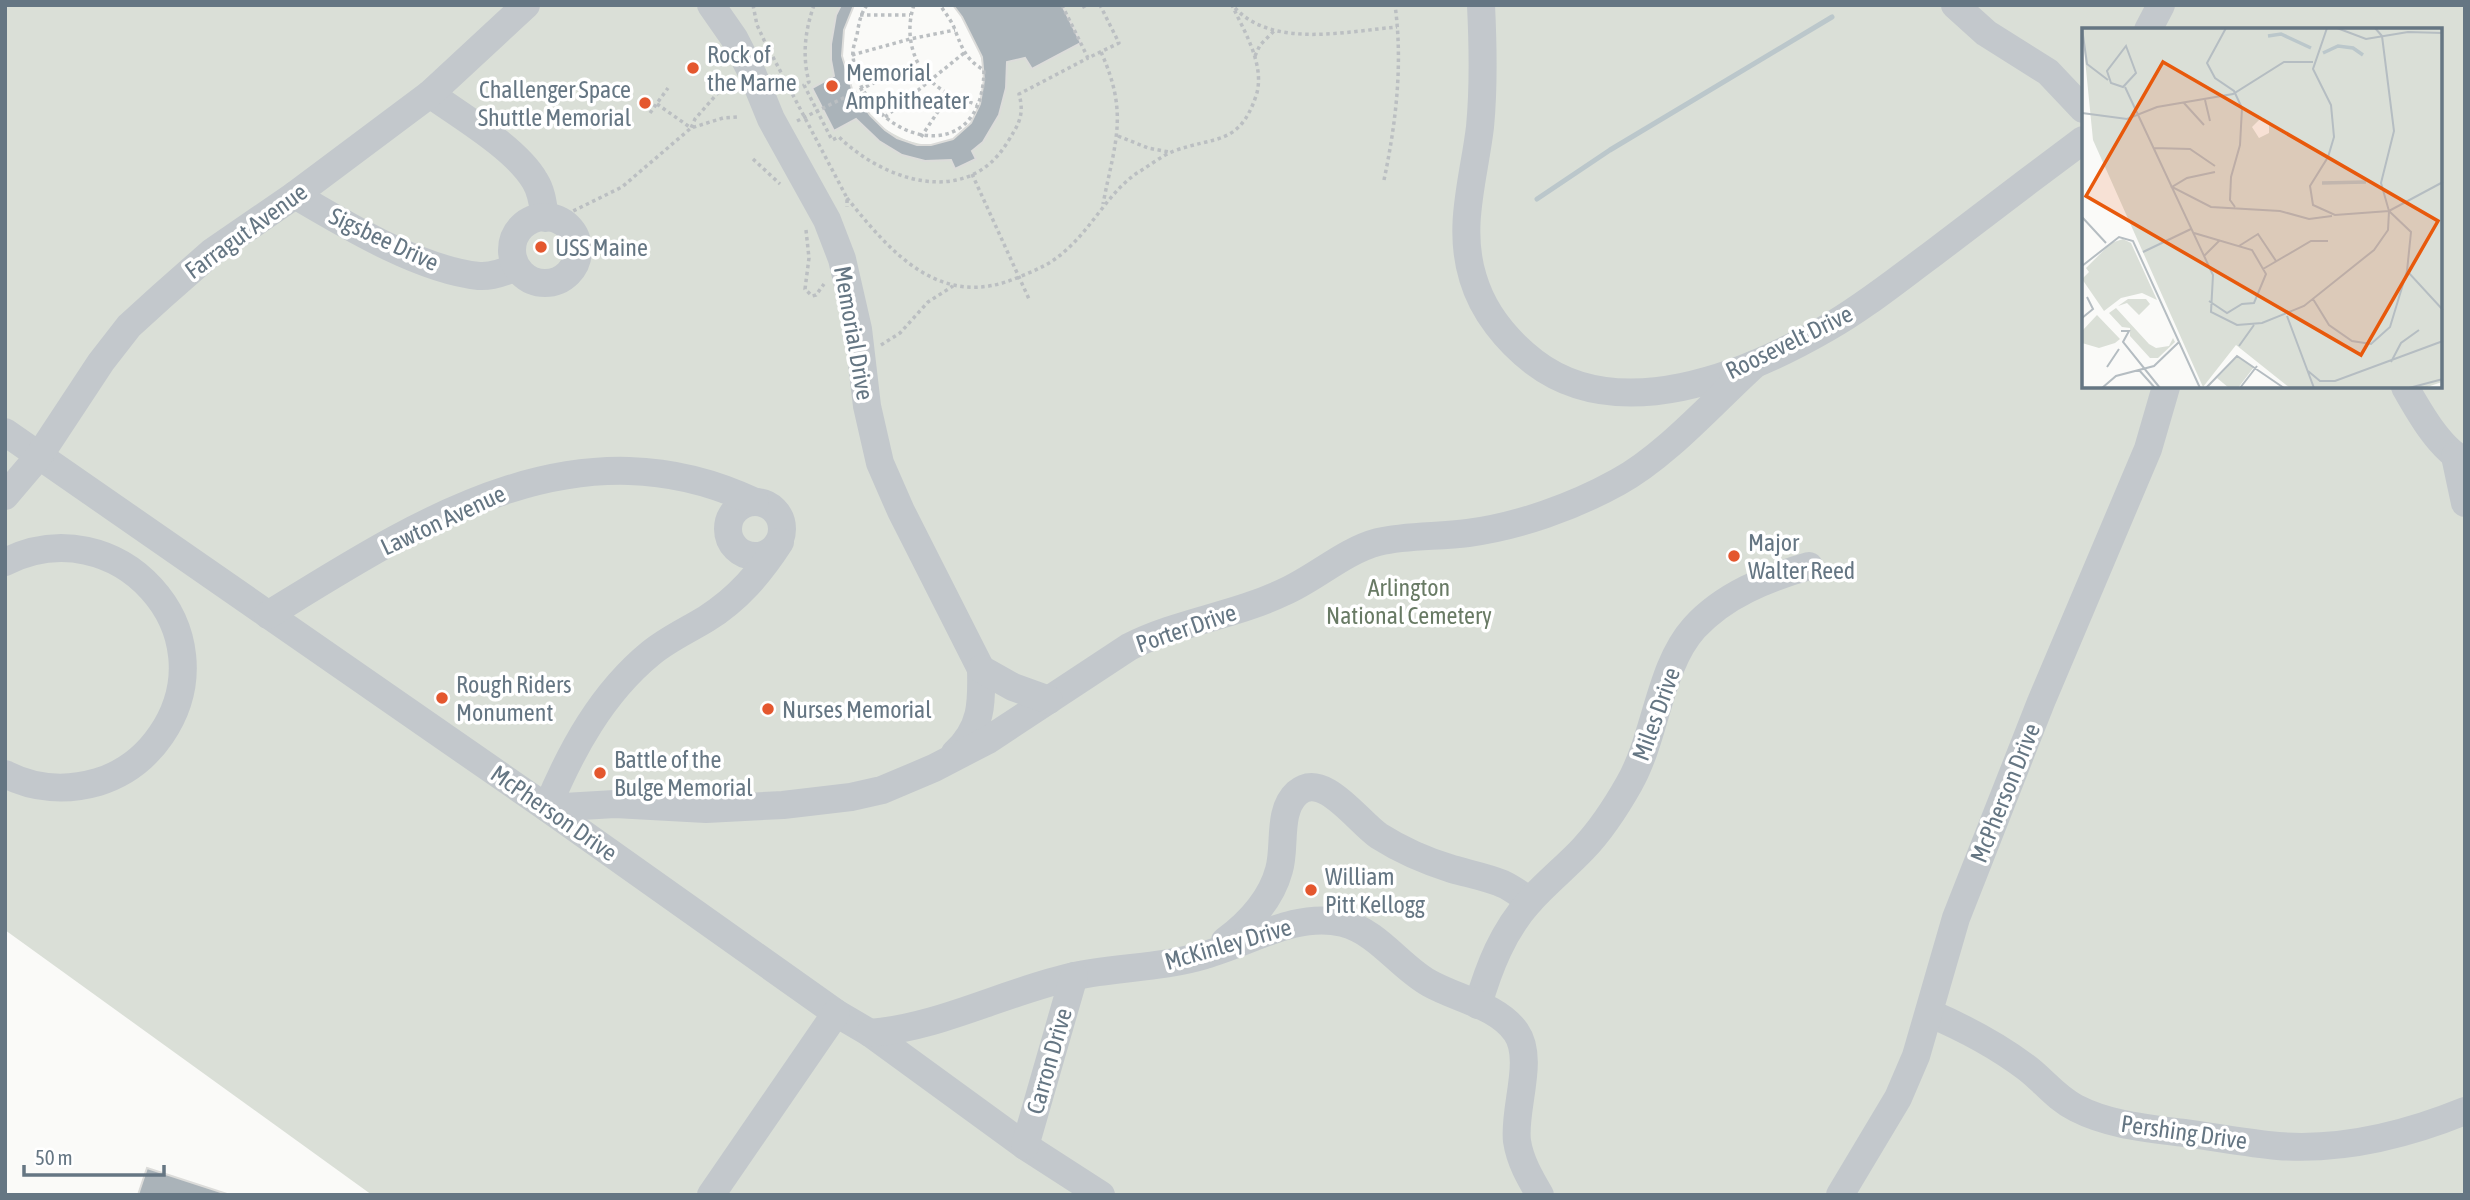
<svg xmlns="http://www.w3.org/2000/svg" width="2470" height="1200" font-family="'Asap Condensed',sans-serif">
	<rect width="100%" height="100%" fill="#fafaf8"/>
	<path fill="#dadfd7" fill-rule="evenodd" d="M5 5H854C851 13 846 22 844 30 823 128 973 203 984 83 986 59 969 22 953 5H2465V1195H372L5 930ZM2083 30H2440V387H2083Z"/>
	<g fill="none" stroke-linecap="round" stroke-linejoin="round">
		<polyline stroke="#bbc7cb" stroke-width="5" points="1537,199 1610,150 1832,17"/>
	</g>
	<g fill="#aab3b9" stroke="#dcdcda" stroke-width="2">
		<polygon points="841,5 854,5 844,30 842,56 852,89 870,115 885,130 897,138 917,145 931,145 953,139 971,123 980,104 984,80 982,57 962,17 953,5 1062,5 1081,43 1032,69 1025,58 1007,62 1006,88 999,115 983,142 972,151 976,159 955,169 951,160 925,161 902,155 879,141 856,119 834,131 812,88 834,76 831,60 831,44 836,15"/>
		<polygon points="147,1168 230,1195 138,1195"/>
	</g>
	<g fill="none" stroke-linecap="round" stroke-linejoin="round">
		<g stroke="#bbbfc2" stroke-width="3.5" stroke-dasharray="3.5 3.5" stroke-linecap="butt">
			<polyline points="753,5 757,25 764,40 847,198 847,207"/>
			<path d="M814 5C805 31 802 55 809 82L804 85 832 140 839 137C883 180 966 209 1007 143 1018 125 1025 116 1019 94L1088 58"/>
			<path d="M867 5C860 15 859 23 857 35 855 42 852 50 853 56 861 141 983 176 984 70 966 60 962 48 955 30 952 21 945 13 940 5"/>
			<path d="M914 5C902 40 917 79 951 95 959 99 968 101 977 105"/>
			<polyline points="1062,5 1088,58 1119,43 1100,5"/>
			<polyline points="1083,5 1085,9"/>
			<path d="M1235 8C1273 49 1348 31 1397 27"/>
			<polyline points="860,15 910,15"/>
			<path d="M1101 52C1129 114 1115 142 1103 204"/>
			<polyline points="852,55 910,39 955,30"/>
			<polyline points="1255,56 1260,45 1274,31"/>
			<polyline points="657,104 691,128 695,119 730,79"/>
			<polyline points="650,113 668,88"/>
			<polyline points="885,117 964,53"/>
			<polyline points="797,121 916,62"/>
			<polyline points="1118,136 1148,148 1169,152"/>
			<polyline points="921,137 949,95"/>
			<polyline points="753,159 780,184"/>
			<polyline points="972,174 1029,299"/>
			<path d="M1384 180C1396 123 1403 64 1395 5"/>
			<path d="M847 198C892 254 941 311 1019 277 1036 270 1051 264 1065 251 1093 227 1107 194 1137 173 1149 166 1161 156 1174 151 1215 136 1239 146 1256 96 1266 66 1244 31 1232 5"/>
			<polyline points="567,214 622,187 691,128 723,118 738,117"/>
			<polyline points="806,230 809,258 805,289 812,296 816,295 824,284"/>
			<polyline points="881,345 900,333 928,302 953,286"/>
		</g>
		<g stroke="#c3c8cc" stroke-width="28">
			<path d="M711 5 734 38 753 75 771 119 827 220 842 259 858 329 867 406 880 463 901 511 981 669C982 703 982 728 955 753"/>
			<path d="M1481 5C1483 46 1484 86 1480 127 1474 178 1457 227 1473 278 1483 312 1507 341 1534 362 1619 427 1746 375 1827 328 1864 307 1897 280 1931 255 1982 216 2032 178 2083 140"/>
			<polyline points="1955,5 1986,33 2048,72 2083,109"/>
			<polyline points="2148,30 2161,5"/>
			<path d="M430 94C461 116 517 149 535 181 542 192 543 205 545 218"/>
			<path d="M295 195C346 225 420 270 479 276 492 277 505 272 516 267"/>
			<circle cx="545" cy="250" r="33"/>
			<path d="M2405 387C2418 410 2440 450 2465 461"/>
			<polyline points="5,432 547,808 836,1013 870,1033 1025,1146 1101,1195"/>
			<polyline points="2455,456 2465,503"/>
			<polyline points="5,496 39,456 101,362 129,326 162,296 212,252 295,195 430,94 526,5"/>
			<circle cx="755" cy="529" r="27"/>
			<path d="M780 542C760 573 738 599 706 619 688 630 668 639 651 653 602 693 571 750 547 808L615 804 706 809 783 805 851 797 882 790 934 768 988 740 1129 647C1178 622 1234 616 1284 592 1316 578 1344 551 1378 542 1407 535 1438 537 1468 533 1519 526 1573 507 1618 482 1667 455 1713 402 1755 364"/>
			<path d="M5 562C116 506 232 631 161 735 146 757 124 774 98 782 67 791 34 789 5 774"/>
			<path d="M268 615C417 523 576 417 755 502"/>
			<polyline points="981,669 1013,687 1049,700"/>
			<path d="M1225 941C1249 923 1271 900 1279 870 1286 847 1277 811 1297 793 1323 770 1357 821 1379 836 1401 850 1426 861 1452 869 1469 874 1486 877 1503 884 1512 888 1521 895 1530 901"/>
			<path d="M1478 1005C1489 967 1503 931 1530 901 1546 883 1566 867 1583 849 1601 830 1616 807 1629 784 1656 737 1659 667 1694 628 1724 595 1767 578 1809 566"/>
			<path d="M1929 1013C1962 1027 1998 1046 2027 1068 2044 1081 2056 1098 2076 1108 2109 1125 2146 1128 2184 1133 2215 1137 2247 1143 2278 1146 2343 1151 2406 1135 2465 1111"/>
			<path d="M870 1033C941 1027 1006 991 1075 976 1118 967 1162 968 1205 955 1249 943 1296 911 1343 923 1378 932 1399 966 1429 983 1457 999 1497 1005 1516 1032 1535 1059 1513 1109 1517 1141 1520 1161 1530 1178 1540 1195"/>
			<polyline points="1025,1146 1074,976"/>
			<polyline points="711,1195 836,1013"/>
			<polyline points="1840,1195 1898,1098 1916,1056 1956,918 2041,702 2148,449 2166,387"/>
		</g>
	</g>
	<g fill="#e4572e" stroke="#fff" stroke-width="2.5">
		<circle cx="693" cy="68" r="7"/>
		<circle cx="832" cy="86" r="7"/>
		<circle cx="645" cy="103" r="7"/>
		<circle cx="541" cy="247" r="7"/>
		<circle cx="1734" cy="556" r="7"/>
		<circle cx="442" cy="698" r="7"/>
		<circle cx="768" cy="709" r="7"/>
		<circle cx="600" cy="773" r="7"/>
		<circle cx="1311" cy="890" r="7"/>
	</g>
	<g text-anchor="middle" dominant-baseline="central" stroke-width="7" stroke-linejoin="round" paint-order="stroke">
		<g font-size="24" fill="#657683" stroke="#fff" text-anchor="start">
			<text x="707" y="54">Rock of<tspan x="707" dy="28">the Marne</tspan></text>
			<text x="846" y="72">Memorial<tspan x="846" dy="28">Amphitheater</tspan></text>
			<text x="631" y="89" text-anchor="end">Challenger Space<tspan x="631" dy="28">Shuttle Memorial</tspan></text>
			<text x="555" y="247">USS Maine</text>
			<text x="1748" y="542">Major<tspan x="1748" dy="28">Walter Reed</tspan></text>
			<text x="456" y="684">Rough Riders<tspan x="456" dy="28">Monument</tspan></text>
			<text x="782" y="709">Nurses Memorial</text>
			<text x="614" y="759">Battle of the<tspan x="614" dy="28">Bulge Memorial</tspan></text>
			<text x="1325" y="876">William<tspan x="1325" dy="28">Pitt Kellogg</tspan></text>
		</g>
		<g font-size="24" fill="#657683" stroke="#fff">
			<text transform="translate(246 231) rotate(-36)">Farragut Avenue</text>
			<text transform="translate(384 239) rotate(25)">Sigsbee Drive</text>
			<text transform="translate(854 333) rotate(80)">Memorial Drive</text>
			<text transform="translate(1789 342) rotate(-26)">Roosevelt Drive</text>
			<text transform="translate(443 520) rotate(-25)">Lawton Avenue</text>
			<text transform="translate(1186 628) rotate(-19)">Porter Drive</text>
			<text transform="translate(1656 714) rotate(-70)">Miles Drive</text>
			<text transform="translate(2005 793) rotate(-68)">McPherson Drive</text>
			<text transform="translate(554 813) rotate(35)">McPherson Drive</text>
			<text transform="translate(1228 944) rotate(-16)">McKinley Drive</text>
			<text transform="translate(1049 1061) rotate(-74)">Carron Drive</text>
			<text transform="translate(2184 1132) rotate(8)">Pershing Drive</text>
		</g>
		<g font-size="24" fill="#687a64" stroke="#fff">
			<text x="1409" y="587">Arlington<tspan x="1409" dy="28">National Cemetery</tspan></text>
		</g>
	</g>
	<g transform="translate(2082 28)">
		<rect width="360" height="360" fill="#fafaf8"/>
		<path d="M360 0V354L342 360H208L154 317 121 359 11 112 0 1ZM180 89 187 96V105L177 110 170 99ZM41 211 49 215 75 272 60 265 39 270 22 283 0 251 7 244 4 240 29 215ZM46 271H64L68 276 57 287 45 275 36 278ZM34 280 67 316 74 320 87 318 91 310 93 314 76 330H68L48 308V300L40 299 27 285ZM15 287 38 311 33 315 17 320 0 315V303ZM155 329 172 339 156 360H147L135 350Z" fill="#dadfd7" fill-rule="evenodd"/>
		<path fill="none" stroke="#bbc7cb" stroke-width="3.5" d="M186 8 199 6 229 20M241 25 256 18 271 20 281 27M240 155 284 154"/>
		<path fill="none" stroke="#b5bdc2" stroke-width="2" d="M0 0 5 36 26 52M144 0 125 35 133 50 152 63 160 80 158 117 149 149 148 172 153 179M245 0 231 41 249 77 252 109 246 129 228 158 231 177 253 187 307 183 361 154M255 0 284 11 326 4 361 5M44 18 54 45 41 59 29 55 25 43ZM43 59 131 247 129 284 155 297 180 295 222 278 292 222 306 202 307 183 299 155 312 103 300 8 293 0M123 72 128 93M102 75 122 97M0 85 45 91 75 79 151 66 202 34H231M72 120 108 121 133 138M133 144 105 150 90 159 129 179 198 183 227 191 250 188M307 183 329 204 325 243 361 282M0 189 24 215M112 205 170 222 184 246 172 275 160 276 145 285 127 273M157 218 176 206 194 233M61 224 109 201M122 228 138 212M0 238 37 209 51 213 118 360M181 241 229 213H246M231 271 247 297 270 313 289 316 308 299 325 243M205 288 232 360M0 290 11 281 5 269M39 303H47L41 314 78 360M157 318 172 297M309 334 319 315 337 302M25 339 37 321M57 342 73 360M226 343 238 353H253L361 313M20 360 34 348 72 338 97 314M124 360 155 328 202 360M158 360 175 338M327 360 361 351"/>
		<path fill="#e8590c" fill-opacity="0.15" stroke="#e8590c" stroke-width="3.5" d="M81 34 356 193 279 327 4 168Z"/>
		<rect width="360" height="360" fill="none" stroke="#657683" stroke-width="3.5"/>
	</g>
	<rect width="2470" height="1200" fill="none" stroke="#657683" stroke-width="14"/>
	<path d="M24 1165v10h140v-10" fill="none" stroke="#657683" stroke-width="3.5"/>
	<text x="35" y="1165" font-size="21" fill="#657683" stroke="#ffffff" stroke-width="5" paint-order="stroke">50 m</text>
</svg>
